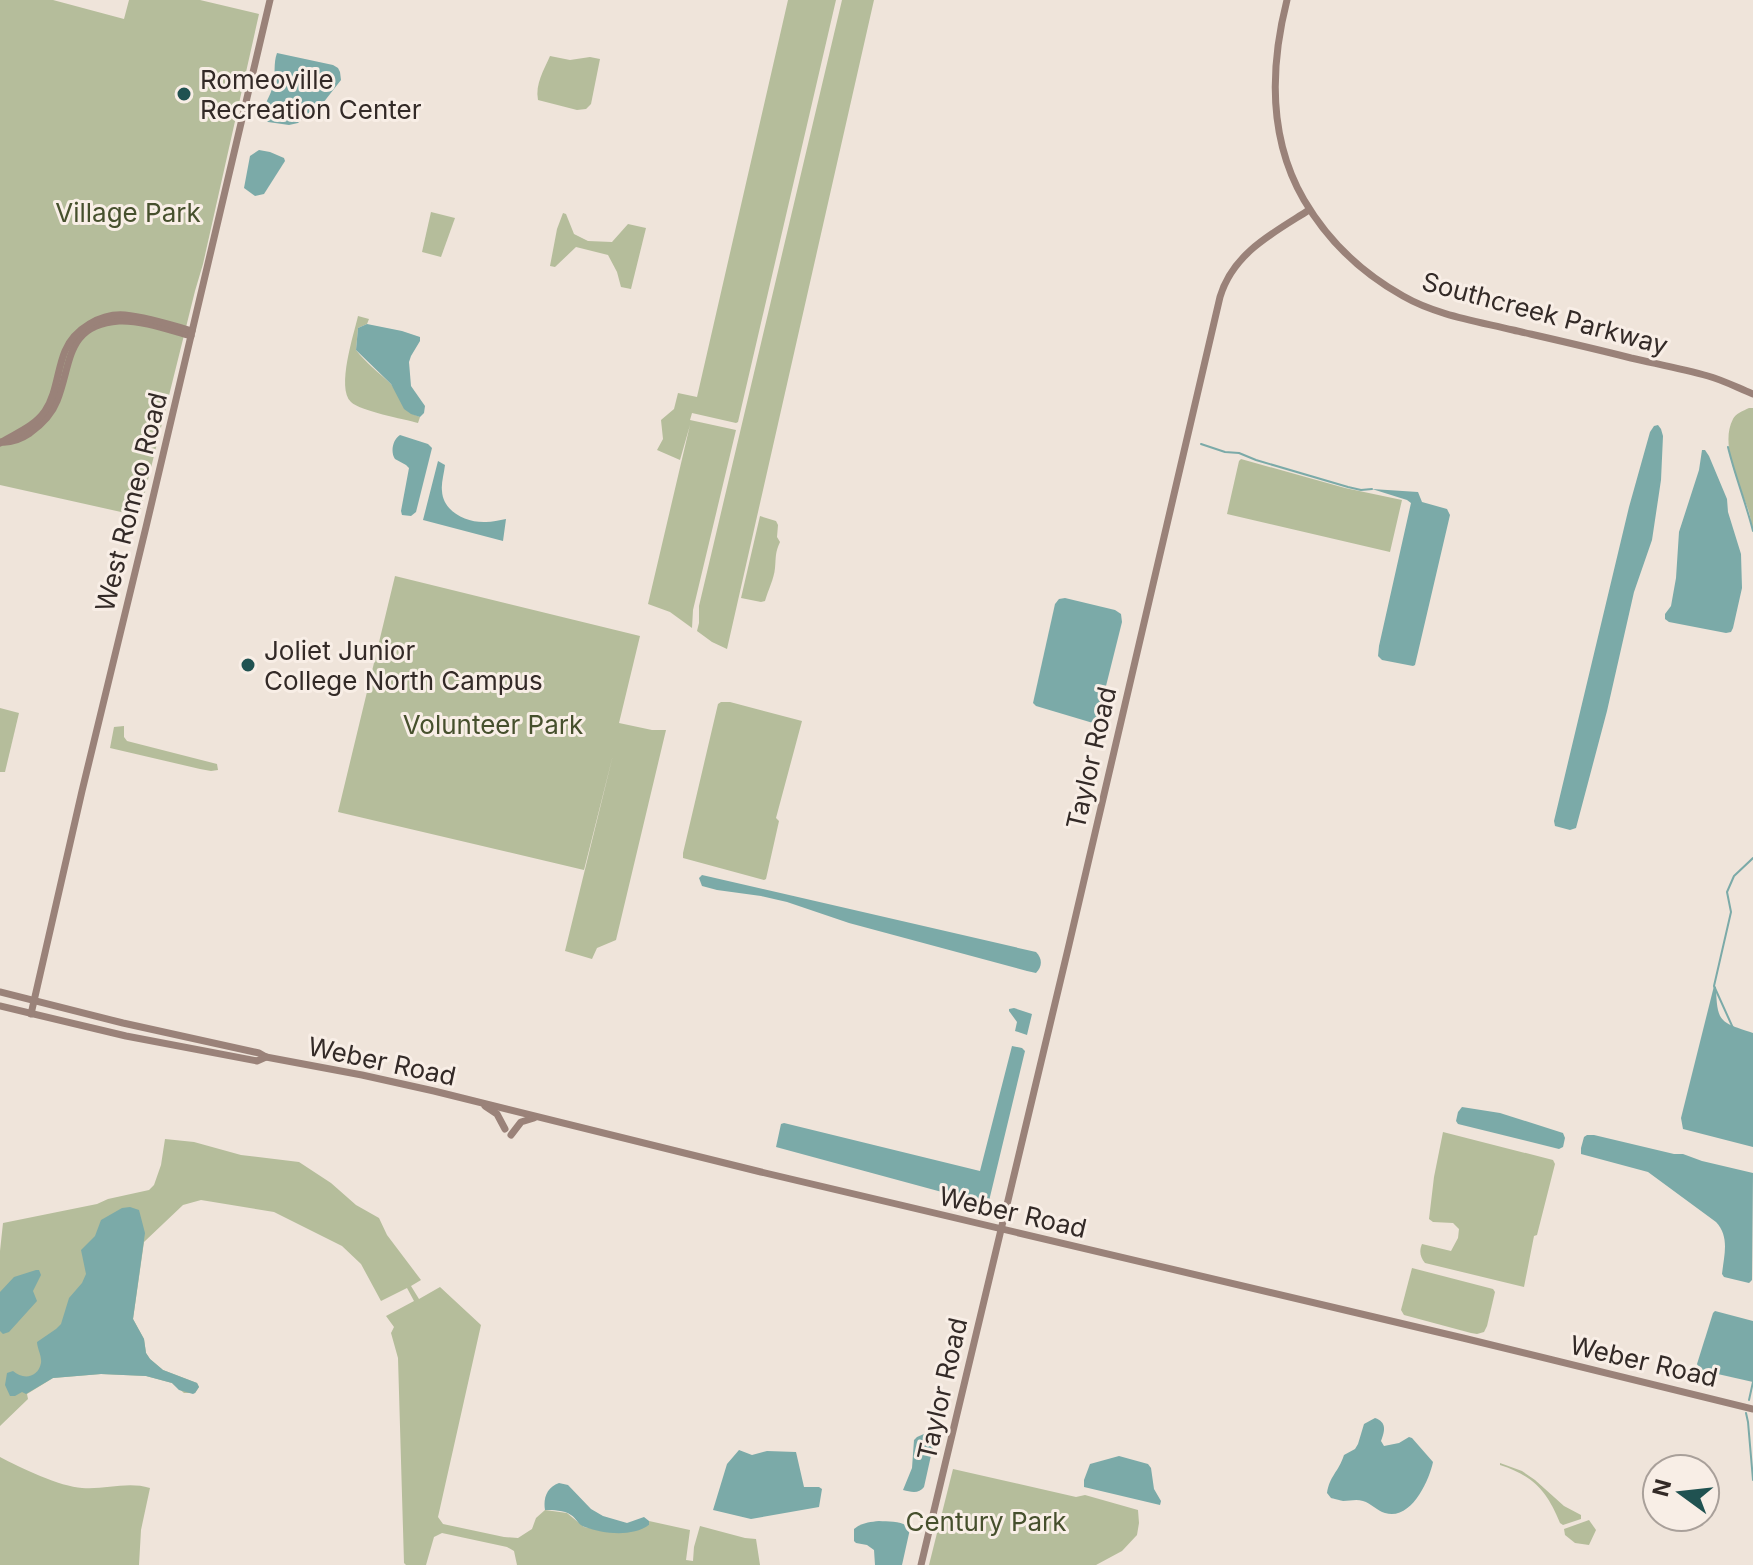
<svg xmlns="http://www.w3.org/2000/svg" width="1753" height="1565" font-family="Inter,sans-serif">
	<rect width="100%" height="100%" fill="#efe4da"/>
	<g fill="#b5bd9b">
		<polygon points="0,0 53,0 124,19 129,0 200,0 259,14 203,264 195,291 139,516 0,485"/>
		<polygon points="788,0 836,0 738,422 736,423 692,413 690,420 736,430 693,610 692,628 670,612 648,604 690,425 680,460 657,450 663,439 661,420 674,409 678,393 697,397"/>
		<polygon points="842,0 874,0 727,649 712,642 697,631 699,623 699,606"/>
		<path d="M550 56 570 60 590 57 600 59 591 104 586 109 577 110 538 100C535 84 544 70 550 56Z"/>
		<polygon points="431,212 455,218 441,257 422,252"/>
		<polygon points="563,213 566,214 574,234 588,241 612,242 628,224 646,228 631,289 621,287 617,272 608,255 576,247 555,267 550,266 557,229"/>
		<path d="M358 316 369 319 367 324 358 328 356 350C366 363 378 372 390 383 402 396 399 410 420 417L418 423C404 419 360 411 351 402 336 388 354 334 358 316Z"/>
		<path d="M1749 408H1753V531C1751 525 1751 519 1749 512 1741 487 1719 445 1733 419 1736 413 1743 411 1749 408Z"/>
		<polygon points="1241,459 1345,488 1402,500 1390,552 1227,514 1239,461"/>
		<path d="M760 516 776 521 778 525 777 537 780 542C775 553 776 556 775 568 774 579 768 590 765 601L761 602 741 598Z"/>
		<polygon points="395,576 640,636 619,723 652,730 666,730 616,940 597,948 592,959 565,951 613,755 584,870 338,812"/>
		<polygon points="721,702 730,702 802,721 776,818 779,821 766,879 764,880 683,858 683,853 718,704"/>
		<polygon points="0,708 19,713 5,772 0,772"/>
		<polygon points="124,726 124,737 127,741 217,764 218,770 211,771 200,769 110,748 114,727"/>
		<path d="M1443 1132 1553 1160 1555 1164 1537 1235 1534 1236 1524 1287 1425 1263C1420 1257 1419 1251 1422 1244L1451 1251 1458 1238 1459 1229 1453 1223 1433 1222 1429 1219 1434 1177Z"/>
		<polygon points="165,1139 194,1142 241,1155 299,1162 331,1183 356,1205 379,1218 387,1235 421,1280 411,1286 419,1299 440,1287 481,1325 438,1517 443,1524 504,1537 518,1538 532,1529 536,1518 545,1510 567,1513 584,1527 619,1533 649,1525 649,1521 690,1530 686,1560 693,1561 694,1547 700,1526 745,1538 756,1539 760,1565 517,1565 514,1551 507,1547 442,1533 434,1537 426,1565 406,1565 404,1563 398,1358 391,1333 394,1327 386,1316 414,1301 407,1288 381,1301 361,1264 342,1246 274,1212 201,1200 183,1205 144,1242 133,1319 144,1339 146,1353 150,1359 163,1370 197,1383 199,1387 195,1393 184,1393 172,1383 146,1376 101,1374 53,1378 27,1394 28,1399 0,1426 0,1251 3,1223 97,1204 108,1199 149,1190 154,1185 161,1165"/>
		<polygon points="1412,1268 1493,1289 1495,1292 1487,1326 1484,1332 1477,1334 1471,1333 1404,1315 1401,1310"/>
		<path d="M0 1457C19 1467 61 1487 82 1488 105 1490 127 1481 150 1488L141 1530 139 1565H0Z"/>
		<path d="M1500 1463 1522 1471 1535 1480 1564 1506 1581 1515V1519L1563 1525 1560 1523C1547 1491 1534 1476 1500 1465Z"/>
		<polygon points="953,1469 1076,1497 1085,1495 1138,1510 1139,1523 1137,1535 1122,1551 1096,1565 929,1565"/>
		<polygon points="1589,1520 1596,1530 1589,1545 1575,1543 1565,1535 1564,1529"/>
	</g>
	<g fill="#7baaa8">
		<path d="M277 53 333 65 338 68 340 72 341 80 323 103 315 107 298 123 289 125 268 122 262 116C263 105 271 96 273 85 276 74 273 64 277 53Z"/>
		<polygon points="259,150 270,152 284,158 285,161 264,194 255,196 244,188 250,156"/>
		<polygon points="367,324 402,331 420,337 420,341 411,356 409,362 411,386 425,406 424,413 420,417 411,414 404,409 391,384 356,350 358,328"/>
		<polygon points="1658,425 1661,429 1663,436 1661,480 1652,540 1634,592 1607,711 1576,828 1570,830 1555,826 1554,821 1629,507 1650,432 1654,426"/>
		<path d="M400 435 428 444 432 448 416 512 411 516 402 515 401 511 409 468 406 465 395 459C390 452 393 439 400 435Z"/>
		<polygon points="1702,450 1705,450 1709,456 1727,499 1728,512 1741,554 1742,588 1733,628 1731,632 1726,633 1669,622 1665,619 1665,614 1671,606 1676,578 1679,532 1699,470"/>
		<path d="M438 461 445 465C444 474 441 483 442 491 443 512 467 523 486 522 492 522 499 520 506 519L503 541 423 520Z"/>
		<polygon points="1372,489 1418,492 1422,502 1447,509 1450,515 1415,665 1413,666 1382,660 1378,656 1379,646 1411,503 1407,500"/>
		<polygon points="1065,598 1115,610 1121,614 1122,622 1097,722 1093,723 1036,706 1033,703 1055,604 1059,599"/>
		<path d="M702 875 1036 952C1043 959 1042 967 1036 973L1027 971 849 923 787 902 761 896 717 890 702 886 699 878Z"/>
		<path d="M1714 986 1716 987C1717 1023 1720 1022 1753 1033V1147L1683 1129 1681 1118Z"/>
		<polygon points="1014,1008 1032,1014 1027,1035 1015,1031 1017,1022 1009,1011 1009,1009"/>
		<polygon points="1012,1046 1022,1048 1025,1051 989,1201 975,1201 776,1147 781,1124 784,1123 980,1171"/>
		<polygon points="1462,1107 1500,1113 1563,1133 1565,1138 1563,1147 1559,1149 1458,1124 1456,1121 1458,1112"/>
		<path d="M1587 1135H1594L1674 1154H1683L1702 1161 1753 1173 1752 1280 1749 1283 1724 1277 1722 1274C1724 1255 1730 1237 1716 1222L1648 1172 1581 1154V1148L1584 1137Z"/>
		<path d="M130 1207 139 1210 145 1233 133 1319 144 1339 146 1353 150 1359 163 1370 197 1383 199 1387 195 1393 193 1394 179 1390 172 1383 146 1376 101 1374 53 1378 26 1394 22 1392 15 1396H10L5 1385 7 1373 13 1371C23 1380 38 1378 41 1363 42 1356 37 1348 37 1342L56 1329 61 1324 69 1298 82 1283 86 1274 81 1250 95 1236 101 1220 122 1208Z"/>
		<polygon points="36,1270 39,1270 41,1275 33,1291 37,1301 9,1332 3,1334 0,1331 0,1292 14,1277"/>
		<polygon points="1715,1311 1753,1321 1753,1382 1700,1370 1697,1364 1713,1313"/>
		<path d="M1375 1418C1387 1422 1385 1431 1381 1441L1384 1446 1399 1443 1409 1437 1412 1438 1433 1462C1429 1481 1411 1521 1385 1513 1377 1511 1371 1503 1363 1501 1356 1499 1350 1501 1343 1501 1342 1501 1332 1498 1331 1498L1327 1493C1330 1475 1338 1473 1344 1455L1355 1449 1358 1444 1364 1424Z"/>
		<path d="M933 1430 936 1433 924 1487C919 1494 911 1492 903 1490L912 1468 914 1440 917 1437Z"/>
		<polygon points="739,1450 752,1455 767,1451 796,1452 804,1487 819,1487 822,1489 819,1507 751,1519 713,1510 727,1464"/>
		<polygon points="1119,1456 1148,1464 1151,1468 1154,1489 1161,1501 1160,1505 1084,1487 1084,1480 1090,1464"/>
		<path d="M559 1483 568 1485 591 1509 603 1516 627 1523 644 1517 649 1521V1525C632 1537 604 1534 585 1527 578 1525 577 1519 571 1515 564 1510 553 1510 545 1510 543 1498 547 1487 559 1483Z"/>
		<path d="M879 1521C889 1522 903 1520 910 1529L902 1565H875L874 1550 867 1545 856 1543 854 1541V1529C861 1523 869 1522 879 1521Z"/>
	</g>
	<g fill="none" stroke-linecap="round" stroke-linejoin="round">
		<g stroke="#7baaa8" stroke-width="2">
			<polyline points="1201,444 1225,452 1239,453 1256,460 1348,487 1361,490 1372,489"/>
			<path d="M1728 447C1735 476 1746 503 1753 531"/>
			<polyline points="1733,1028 1714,986 1731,912 1727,892 1734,876 1753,858"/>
			<polyline points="1749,1400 1753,1382"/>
			<polyline points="1746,1413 1748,1422 1753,1480"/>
		</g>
		<g stroke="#9a8279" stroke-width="7">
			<path d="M1287 0C1270 67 1268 138 1304 200 1328 241 1362 273 1403 296 1436 315 1476 321 1513 330 1552 339 1592 348 1631 358 1657 364 1683 369 1708 376 1723 380 1738 388 1753 394"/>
			<path d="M1 442C12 443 21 439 30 433 41 425 52 414 57 401 72 364 65 325 119 321 142 320 169 330 191 336"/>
			<path d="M0 443C16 433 34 427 45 411 57 393 57 370 65 351 74 329 101 313 125 315 146 317 172 325 192 331"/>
			<polyline points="0,992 123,1023 259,1053 266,1057 362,1075 434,1091 761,1172 1463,1338 1753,1409"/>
			<polyline points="0,1006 126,1036 257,1061 266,1057"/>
			<polyline points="31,1014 82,791 146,527 270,0"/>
			<polyline points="485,1106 497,1114 505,1129"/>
			<polyline points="511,1135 521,1122 534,1118"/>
			<path d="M921 1565 1068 949 1220 297C1233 253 1273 233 1309 210"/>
		</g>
	</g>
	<g fill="#205251" stroke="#f8eee6" stroke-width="3">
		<circle cx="184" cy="94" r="8"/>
		<circle cx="248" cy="665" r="8"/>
	</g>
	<g text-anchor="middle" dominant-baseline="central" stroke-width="6" stroke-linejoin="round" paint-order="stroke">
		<g font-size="26" fill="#332a27" stroke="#f8eee6" text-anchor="start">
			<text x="200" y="79">Romeoville<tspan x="200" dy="30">Recreation Center</tspan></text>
			<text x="264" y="650">Joliet Junior<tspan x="264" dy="30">College North Campus</tspan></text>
		</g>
		<g font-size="26" fill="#46502d" stroke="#f8eee6">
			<text x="128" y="212">Village Park</text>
			<text x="493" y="724">Volunteer Park</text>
			<text x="986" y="1521">Century Park</text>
		</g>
		<g font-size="26" fill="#332a27" stroke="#f8eee6">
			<text transform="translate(1545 313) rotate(15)">Southcreek Parkway</text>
			<text transform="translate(131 502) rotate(-76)">West Romeo Road</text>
			<text transform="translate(1091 758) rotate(-77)">Taylor Road</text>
			<text transform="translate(382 1061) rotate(12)">Weber Road</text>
			<text transform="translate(1013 1212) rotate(13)">Weber Road</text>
			<text transform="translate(1644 1361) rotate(13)">Weber Road</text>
			<text transform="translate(942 1389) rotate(-77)">Taylor Road</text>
		</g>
	</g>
	<g transform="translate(1681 1493) rotate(285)"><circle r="38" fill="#f8eee6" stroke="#a9a09a" stroke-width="2"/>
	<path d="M0-6L14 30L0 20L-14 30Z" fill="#205251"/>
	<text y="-12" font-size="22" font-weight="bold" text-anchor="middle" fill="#332a27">N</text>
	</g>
</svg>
